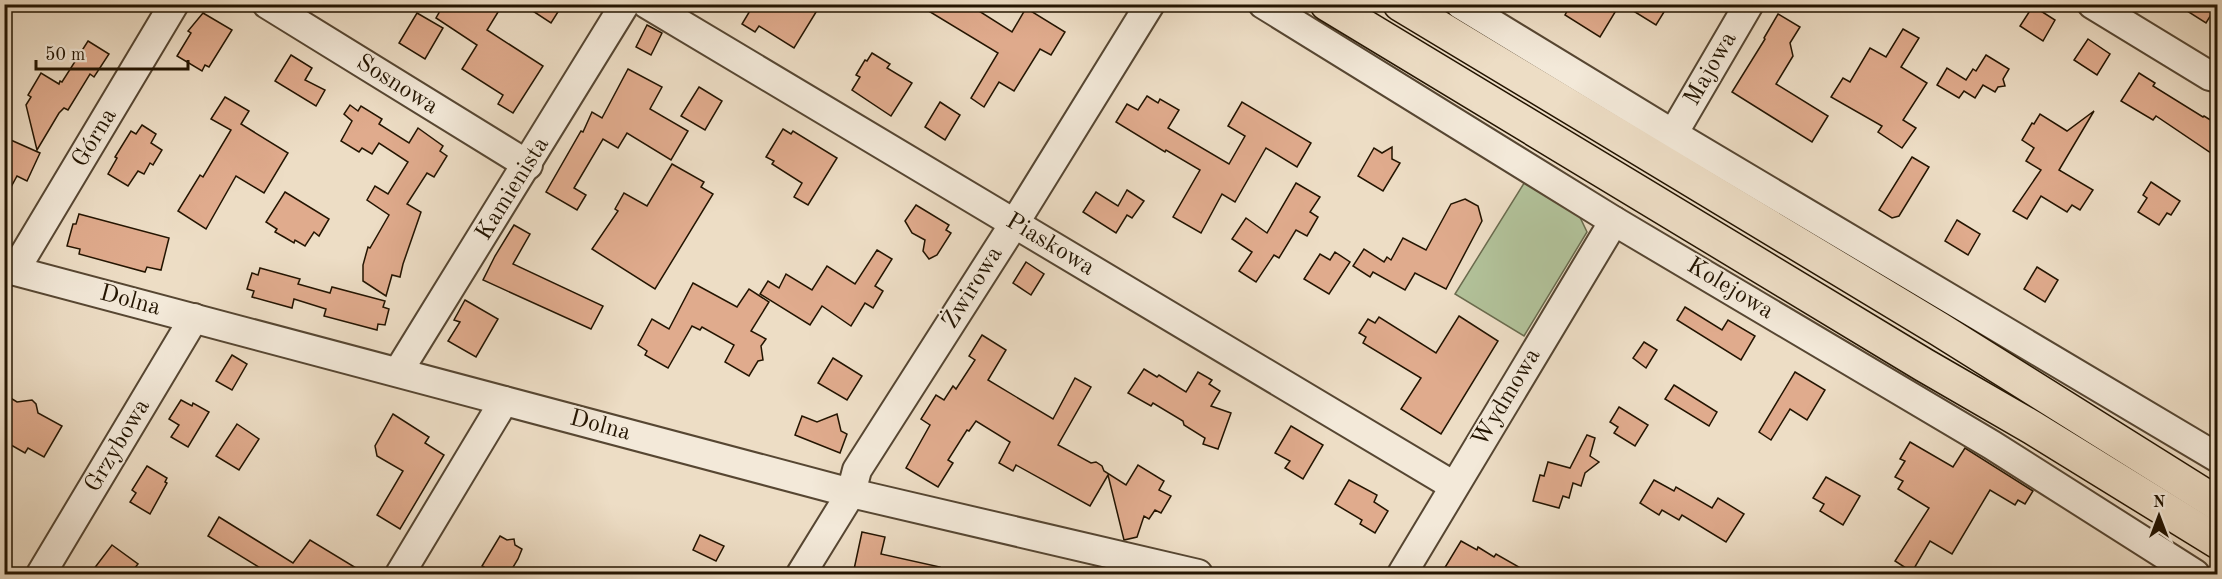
<svg xmlns="http://www.w3.org/2000/svg" width="2222" height="579" font-family="'Old Standard TT',serif">
	<rect width="100%" height="100%" fill="#edddc5"/>
	<filter id="stains"><feTurbulence type="fractalNoise" baseFrequency=".00333" numOctaves="4"/><feColorMatrix values="0 0 0 0 .2 0 0 0 0 .09 0 0 0 0 .02 0 0 0 .5 -.17"/></filter>
	<radialGradient id="worn" r=".72"><stop offset=".6" stop-color="#630" stop-opacity="0"/><stop offset="1" stop-color="#630" stop-opacity=".3"/></radialGradient>
	<polygon fill="#b2c29a" stroke="#6a6b4e" stroke-width="1.5" points="1526,180 1577,211 1587,232 1524,336 1455,294"/>
	<g fill="#e0ab8d" stroke="#231401" stroke-width="1.5">
		<polygon points="444,4 503,4 487,30 543,66 513,113 498,104 503,95 462,69 477,45 436,18"/>
		<polygon points="522,4 563,4 551,23"/>
		<polygon points="754,4 821,4 794,48 759,26 755,32 742,24"/>
		<polygon points="917,4 968,4 1012,32 1026,8 1065,32 1051,55 1040,49 1014,91 999,82 984,107 971,98 998,53"/>
		<polygon points="1571,4 1620,4 1600,37 1565,15"/>
		<polygon points="1622,4 1652,4 1664,12 1656,25"/>
		<polygon points="2176,4 2217,4 2217,5 2206,23"/>
		<polygon points="2033,6 2055,20 2043,41 2020,26"/>
		<polygon points="203,13 232,30 209,67 205,65 202,71 177,56 191,33 188,31"/>
		<polygon points="417,13 443,28 425,59 399,43"/>
		<polygon points="1778,14 1800,27 1790,43 1793,56 1776,84 1828,116 1812,142 1732,92 1765,39 1764,38"/>
		<polygon points="647,25 662,33 651,55 636,47"/>
		<polygon points="1903,29 1919,38 1901,67 1927,83 1903,120 1916,128 1902,148 1878,132 1882,126 1831,97 1843,78 1850,82 1870,48 1886,57"/>
		<polygon points="2088,39 2110,54 2097,75 2074,60"/>
		<polygon points="88,41 109,54 94,77 90,74 68,110 64,108 59,113 37,150 26,105 31,97 28,95 41,73 59,84 60,81 62,82"/>
		<polygon points="872,53 890,64 887,68 912,83 891,116 852,90 860,77 856,75 865,60 867,61"/>
		<polygon points="291,55 312,68 305,80 325,90 316,106 275,81"/>
		<polygon points="1986,55 2009,69 2003,79 2005,86 1998,87 1995,92 1983,85 1975,98 1964,91 1959,98 1937,85 1947,68 1966,80 1973,69 1976,71"/>
		<polygon points="628,69 662,87 650,109 688,131 671,160 627,133 618,148 603,139 574,188 586,195 577,210 546,192 581,131 583,132 592,112 602,118"/>
		<polygon points="2139,73 2155,83 2153,86 2203,117 2204,116 2217,124 2217,157 2156,116 2153,120 2121,101"/>
		<polygon points="699,87 722,101 705,130 681,116"/>
		<polygon points="1147,96 1158,103 1160,99 1179,110 1168,128 1229,164 1245,136 1228,126 1242,102 1311,143 1297,167 1266,148 1235,202 1222,194 1201,233 1173,217 1200,170 1166,150 1165,152 1116,122 1127,104 1138,110"/>
		<polygon points="225,97 249,111 241,124 288,153 264,193 236,176 206,229 178,211 200,175 203,177 231,130 211,119"/>
		<polygon points="940,102 960,115 945,140 925,127"/>
		<polygon points="350,105 358,111 361,106 382,119 379,124 409,143 418,128 443,146 440,151 447,156 434,177 427,173 407,204 421,212 403,264 400,277 392,275 386,296 363,281 363,265 368,247 370,248 389,215 367,200 375,186 388,194 408,162 379,143 372,154 362,148 359,152 341,141 352,121 344,114"/>
		<polygon points="2094,111 2059,170 2093,190 2080,210 2072,205 2067,212 2041,196 2027,219 2013,211 2041,170 2026,161 2034,148 2022,140 2032,123 2034,124 2040,114 2067,131"/>
		<polygon points="142,125 156,134 151,143 162,150 153,165 150,163 144,174 138,171 128,186 108,174 117,158 115,157 131,131 136,134"/>
		<polygon points="783,129 791,134 793,131 837,158 808,205 794,197 802,183 772,164 774,161 766,157"/>
		<polygon points="4,137 40,153 27,181 17,176 4,200"/>
		<polygon points="1392,147 1392,159 1400,163 1383,191 1358,176 1374,148 1382,153"/>
		<polygon points="1912,157 1929,167 1899,216 1892,218 1879,210"/>
		<polygon points="672,164 704,182 701,187 713,194 655,289 592,249 618,211 615,209 624,193 647,206"/>
		<polygon points="2151,182 2180,201 2171,215 2167,213 2159,225 2138,212 2147,198 2143,195"/>
		<polygon points="1296,183 1320,197 1310,212 1318,217 1307,236 1296,230 1279,258 1274,255 1256,282 1239,271 1252,252 1232,239 1246,218 1267,233"/>
		<polygon points="1127,190 1144,201 1132,218 1127,215 1116,233 1083,212 1096,192 1118,206"/>
		<polygon points="285,192 329,219 319,236 314,232 305,246 295,240 294,243 284,237 275,232 277,229 266,222"/>
		<polygon points="1465,199 1478,206 1482,221 1446,289 1415,273 1405,290 1373,272 1370,277 1353,266 1364,249 1384,262 1387,257 1391,260 1403,238 1426,250 1451,204"/>
		<polygon points="916,205 949,225 946,230 951,233 937,255 929,259 923,251 925,240 912,233 905,221"/>
		<polygon points="79,214 169,238 161,270 147,267 145,272 79,254 80,249 67,246 73,224 76,224"/>
		<polygon points="1957,220 1980,234 1968,255 1945,241"/>
		<polygon points="514,225 530,234 513,264 603,306 591,329 483,280 495,256"/>
		<polygon points="877,250 892,259 875,286 883,291 873,308 865,303 851,326 822,306 810,325 760,294 768,281 779,288 786,274 812,290 827,266 855,284"/>
		<polygon points="1335,252 1350,262 1329,294 1304,279 1320,254 1330,260"/>
		<polygon points="1026,262 1044,274 1031,295 1013,283"/>
		<polygon points="2037,267 2058,280 2045,302 2024,289"/>
		<polygon points="260,268 300,279 298,284 330,293 332,287 385,301 383,307 389,309 385,325 378,324 377,330 324,316 326,309 294,299 292,308 252,297 254,291 247,289 252,273 258,275"/>
		<polygon points="693,283 737,307 749,289 769,302 751,331 766,339 761,346 763,360 758,361 749,376 725,362 734,345 702,327 700,330 692,326 668,368 645,355 647,351 638,345 652,319 669,329"/>
		<polygon points="465,300 498,319 476,357 448,341 460,322 454,320"/>
		<polygon points="1685,307 1722,330 1728,320 1755,336 1741,360 1677,320"/>
		<polygon points="1459,316 1498,341 1441,434 1401,409 1421,378 1363,343 1366,337 1359,333 1368,319 1375,323 1379,317 1436,353"/>
		<polygon points="982,335 1006,350 988,380 1053,419 1075,378 1091,387 1058,445 1091,463 1096,462 1102,466 1104,471 1126,485 1138,465 1164,481 1159,490 1171,496 1161,513 1155,510 1149,519 1144,516 1137,537 1124,540 1108,475 1090,506 1016,465 1013,471 999,463 1010,442 976,421 969,431 967,430 948,460 953,463 938,487 906,468 930,425 921,419 936,395 944,400 953,386 956,389 975,360 969,356"/>
		<polygon points="1644,342 1657,350 1646,368 1633,358"/>
		<polygon points="232,355 247,364 232,390 216,381"/>
		<polygon points="833,358 862,376 847,400 818,383"/>
		<polygon points="1144,369 1157,377 1159,375 1186,392 1198,372 1212,380 1209,384 1220,391 1211,406 1231,413 1218,449 1203,444 1205,438 1184,425 1183,421 1153,403 1151,406 1128,393"/>
		<polygon points="1795,372 1825,390 1807,420 1790,409 1771,440 1759,432"/>
		<polygon points="1674,385 1717,412 1709,426 1665,399"/>
		<polygon points="4,394 17,402 32,400 36,404 38,413 62,426 44,457 28,448 25,453 4,441"/>
		<polygon points="181,400 192,406 193,403 209,412 188,447 171,437 179,425 169,419"/>
		<polygon points="1619,407 1648,425 1635,446 1614,433 1618,427 1610,422"/>
		<polygon points="393,414 429,437 425,443 444,455 400,529 377,515 403,471 377,456 375,446"/>
		<polygon points="837,414 841,431 847,434 840,453 795,435 802,416 817,422"/>
		<polygon points="237,424 259,439 239,470 216,456"/>
		<polygon points="1291,426 1323,445 1303,479 1285,468 1290,461 1275,453"/>
		<polygon points="1587,435 1595,438 1590,456 1599,462 1585,473 1581,486 1573,483 1569,498 1563,496 1559,508 1533,501 1540,475 1544,476 1548,462 1570,468"/>
		<polygon points="1910,442 1953,467 1965,448 2033,491 2025,504 2018,500 2015,505 1990,490 1952,554 1930,541 1912,572 1895,561 1929,508 1898,489 1903,481 1895,477 1905,461 1900,459"/>
		<polygon points="147,466 167,478 165,482 167,483 150,514 130,502 136,493 132,490"/>
		<polygon points="1826,477 1860,496 1843,525 1820,511 1824,504 1813,498"/>
		<polygon points="1349,480 1377,495 1374,502 1388,511 1375,533 1360,524 1362,520 1335,504"/>
		<polygon points="1654,480 1674,491 1676,487 1712,508 1718,498 1744,514 1726,542 1682,515 1679,520 1662,510 1659,515 1640,503"/>
		<polygon points="219,517 293,563 310,540 366,574 270,574 208,536"/>
		<polygon points="862,532 885,537 881,554 940,567 939,574 853,574"/>
		<polygon points="700,535 724,546 716,561 693,550"/>
		<polygon points="500,536 507,540 514,539 515,545 522,549 518,559 509,574 480,574 484,567 482,566"/>
		<polygon points="1461,541 1477,550 1478,547 1494,557 1496,554 1531,574 1441,574"/>
		<polygon points="112,545 138,564 130,574 90,574"/>
	</g>
	<g fill="none" stroke-linecap="round" stroke-linejoin="round">
		<defs>
			<g id="minor">
				<polyline points="267,4 528,165"/>
				<polyline points="647,4 1454,486"/>
				<polyline points="1263,4 1614,221 1992,445 2195,574"/>
				<polyline points="1460,4 1673,134 2218,458"/>
				<polyline points="2092,4 2210,76 2218,78"/>
				<polyline points="1673,134 1749,4"/>
				<polyline points="4,268 851,493 1198,574"/>
				<polyline points="15,270 174,4"/>
				<polyline points="398,372 625,4"/>
				<polyline points="41,574 194,318"/>
				<polyline points="400,574 504,401"/>
				<polyline points="801,574 851,493 857,470 1014,224 1150,4"/>
				<polyline points="1402,574 1614,221"/>
			</g>
			<g id="highway">
				<polyline points="1327,4 1924,365 2033,428 2218,542"/>
				<polyline points="1400,4 1939,329 2218,504"/>
			</g>
		</defs>
		<use href="#minor" stroke="#564632" stroke-width="32"/>
		<use href="#highway" stroke="#231401" stroke-width="36"/>
		<use href="#minor" stroke="#f3e9d9" stroke-width="28"/>
		<use href="#highway" stroke="#edddc5" stroke-width="33"/>
	</g>
	<g text-anchor="middle" dominant-baseline="central" stroke-width="4.5" stroke-linejoin="round" paint-order="stroke">
		<g font-size="24" fill="#231401" stroke="#f3e9d9">
			<text transform="translate(1711 69) rotate(-60)">Majowa</text>
			<text transform="translate(397 85) rotate(32)">Sosnowa</text>
			<text transform="translate(95 138) rotate(-59)">Górna</text>
			<text transform="translate(513 189) rotate(-58)">Kamienista</text>
			<text transform="translate(1050 245) rotate(31)">Piaskowa</text>
			<text transform="translate(973 288) rotate(-58)">Żwirowa</text>
			<text transform="translate(1730 289) rotate(31)">Kolejowa</text>
			<text transform="translate(130 301) rotate(15)">Dolna</text>
			<text transform="translate(1507 398) rotate(-59)">Wydmowa</text>
			<text transform="translate(600 426) rotate(15)">Dolna</text>
			<text transform="translate(118 446) rotate(-59)">Grzybowa</text>
		</g>
	</g>
	<rect width="2222" height="579" fill="none" stroke="#edddc5" stroke-width="24"/>
	<rect x="6" y="6" width="2210" height="567" fill="none" stroke="#231401" stroke-width="3"/>
	<rect x="12" y="12" width="2198" height="555" fill="none" stroke="#231401" stroke-width="1.5"/>
	<g transform="translate(2159 516)" stroke="#f3e9d9" stroke-width="4.5" paint-order="stroke">
	<path d="M0-4.5L10 22L0 15L-10 22Z" fill="#231401"/>
	<text y="-9" font-size="16" font-weight="bold" text-anchor="middle" fill="#231401">N</text>
	</g>
	<path d="M36 60v9h152v-9" fill="none" stroke="#231401" stroke-width="3"/>
	<text x="45" y="60" font-size="18" fill="#231401" stroke="#f3e9d9" stroke-width="4.5" paint-order="stroke">50 m</text>
	<rect width="100%" height="100%" filter="url(#stains)"/>
	<rect width="100%" height="100%" fill="url(#worn)"/>
</svg>
